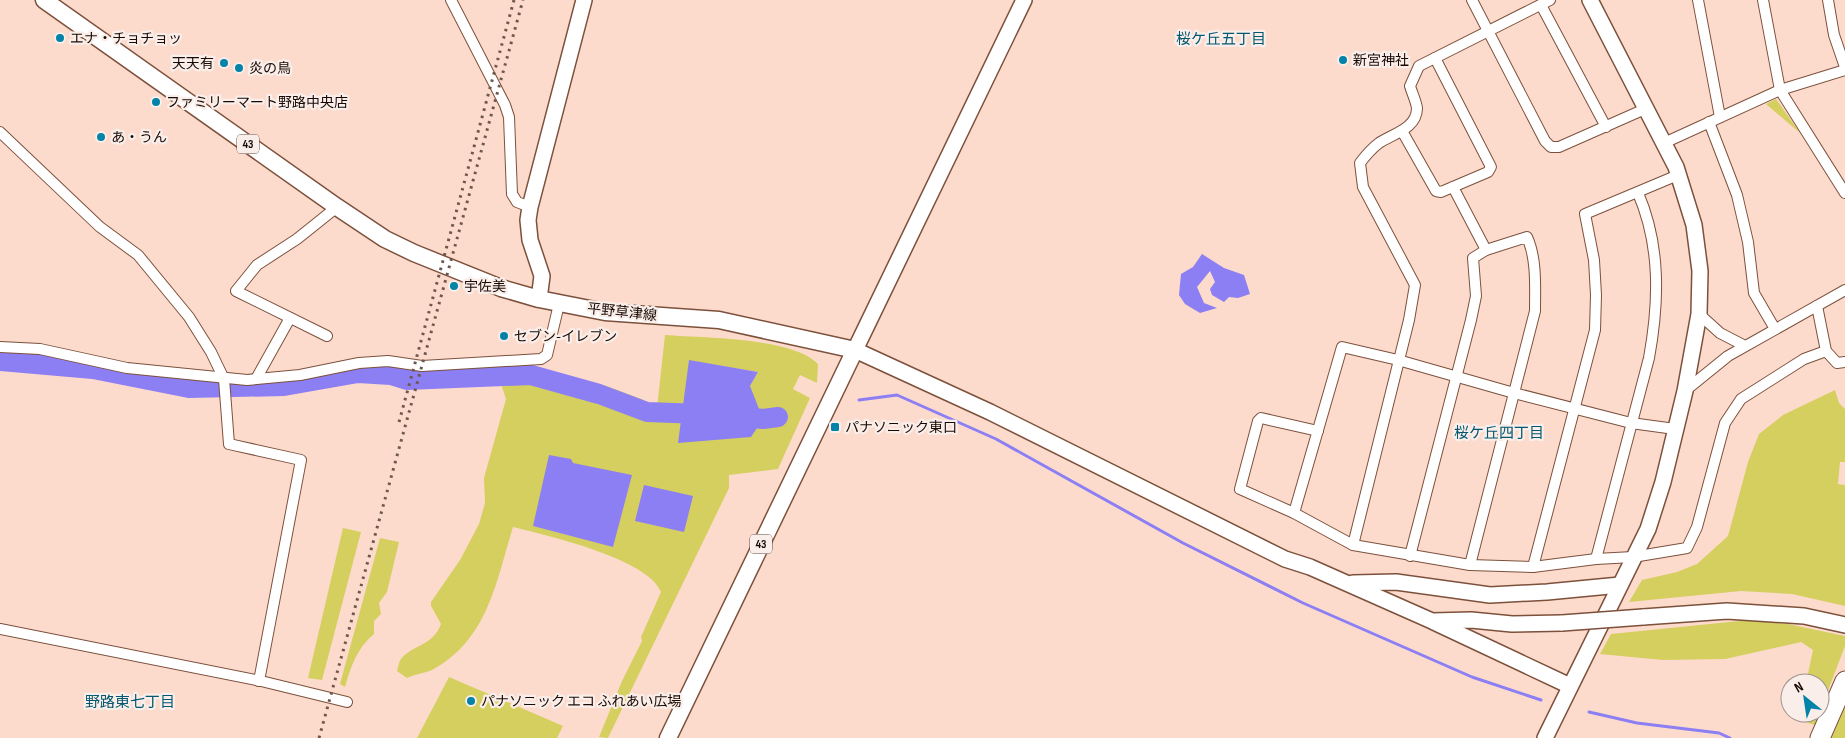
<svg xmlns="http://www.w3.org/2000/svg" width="1845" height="738" font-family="'Sofia Sans Condensed','Noto Sans JP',sans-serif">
	<rect width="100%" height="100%" fill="#fcdbcd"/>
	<g fill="#d5cf5f" fill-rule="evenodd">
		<polygon points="1776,99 1800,133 1766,104"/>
		<path d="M665 335C702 338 793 337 818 364L817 383 800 375 793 389 810 398 778 469 729 475V488L608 738 599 737 622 681 642 641 641 637 661 592C649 559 546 535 513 527 496 582 488 640 432 670 425 673 415 674 407 678L397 671C398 668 399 661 401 659 412 645 433 646 441 624L431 606V602L460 560 479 524 485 503 484 478 506 399 502 387 505 380 524 378 600 398 604 385 644 400 645 408H657ZM689 361 758 372 750 386Z"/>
		<polygon points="1835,390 1839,403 1845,409 1845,462 1840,462 1838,484 1845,485 1845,606 1792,594 1741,591 1629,602 1642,580 1677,572 1697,564 1728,536 1748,462 1759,434 1783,415"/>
		<polygon points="343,528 361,532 322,680 308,678"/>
		<path d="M380 538 399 542 387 592 379 603 381 614 374 621V634C357 648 351 666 345 687L340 684Z"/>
		<polygon points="1749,620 1788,624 1845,636 1845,646 1815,725 1798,720 1800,713 1820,713 1820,683 1806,683 1813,650 1801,642 1725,659 1663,660 1600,654 1611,634"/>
		<polygon points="449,677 563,726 557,738 417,738"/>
		<polygon points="1845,704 1845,738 1831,738"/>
	</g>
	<g fill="#8c7ff3">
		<polygon points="1202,254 1224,268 1244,275 1250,294 1238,298 1229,297 1224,302 1212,295 1210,289 1215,282 1210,271 1197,287 1204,303 1217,308 1200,313 1185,304 1179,295 1181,274 1193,267"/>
		<polygon points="689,360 758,372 750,386 763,419 751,437 678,443"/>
		<polygon points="549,455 571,459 573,463 632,475 613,547 533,526"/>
		<polygon points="644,485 693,496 684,532 635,521"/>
	</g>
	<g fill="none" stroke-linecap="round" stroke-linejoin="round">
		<g stroke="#8c7ff3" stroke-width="3">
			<polyline points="859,400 897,395 996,439 1183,543 1303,603 1472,677 1541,700"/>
			<polyline points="1589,712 1637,723 1719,733 1730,738"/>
		</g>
		<polyline stroke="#8c7ff3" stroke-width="20" points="0,361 93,369 189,388 284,386 358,373 391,375 407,380 531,375 599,394 647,412 728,415 763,419 778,417"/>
		<defs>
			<g id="street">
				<polyline points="451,0 505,105 509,117 512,194 517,202 530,207"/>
				<polyline points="1472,0 1545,141 1551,147 1559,147 1645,109"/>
				<polyline points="1698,0 1720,117"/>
				<polyline points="1763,0 1780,90 1845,193"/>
				<polyline points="1828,0 1834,35 1845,67"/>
				<polyline points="1541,5 1606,127"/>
				<polyline points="1709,122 1737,195 1748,242 1754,293 1775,329"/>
				<polyline points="1402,131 1436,191 1441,192 1488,172 1491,167 1435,58"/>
				<polyline points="0,132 100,227 138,255 189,317 211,352 224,379 229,444 301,460 259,681"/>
				<polyline points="1664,143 1780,90 1845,70"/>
				<polyline points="1453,187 1486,250"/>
				<polyline points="1817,306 1826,351 1837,363 1845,362"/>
				<polyline points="1699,314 1720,333 1745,346"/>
				<polyline points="327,336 236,291 257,265 297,239 337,207"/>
				<polyline points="0,347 40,349 127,368 247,380 300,375 359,363 388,361 422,366 541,359 547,355 559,304"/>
				<polyline points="256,379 290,318"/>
				<polyline points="1686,390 1728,356 1845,290"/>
				<polyline points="1318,431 1261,418 1258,421 1240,489 1294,513 1353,545 1470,565 1533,567 1596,559 1633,557 1687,548 1697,527 1725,423 1741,399 1804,359 1826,351"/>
				<polyline points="1294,513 1342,347 1398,360 1514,393 1631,423 1675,429"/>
				<path d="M1353 545 1409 320 1415 285 1363 187 1360 163C1366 155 1371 149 1379 143 1392 134 1417 129 1417 108 1416 101 1412 93 1410 86L1419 66 1550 0"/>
				<path d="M1410 556 1471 320 1476 296 1473 258 1486 250 1527 237C1537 259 1535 287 1535 311L1470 565"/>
				<path d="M1596 559 1649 358C1659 303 1661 246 1638 193"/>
				<polyline points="1533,567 1595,330 1596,295 1594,260 1585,214 1678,175"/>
				<polyline points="0,629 261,681 347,702"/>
			</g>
			<g id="secondary">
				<polyline points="1024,0 855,350 990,412 1285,559 1310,567 1432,621 1471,620 1512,624 1562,623"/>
				<polyline points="539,299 542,276 530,240 528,220 530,207 584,0"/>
				<polyline points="1353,583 1396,582 1490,595 1547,592 1620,585"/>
				<polyline points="1643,617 1727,611 1804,616 1845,625"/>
				<polyline points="1434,622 1570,686"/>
				<polyline points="1545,738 1648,529 1663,482 1685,391 1699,314 1700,271 1694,225 1676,167 1590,0"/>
			</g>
			<polyline id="primary" points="44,0 337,207 385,239 414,253 501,288 539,299 605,312 719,320 855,350 668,738"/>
			<polyline id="highway" points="1820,738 1845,681"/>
		</defs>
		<use href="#street" stroke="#7d503b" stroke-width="12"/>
		<use href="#secondary" stroke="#7d503b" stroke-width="18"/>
		<use href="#primary" stroke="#7d503b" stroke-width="19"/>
		<use href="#highway" stroke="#7d503b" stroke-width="21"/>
		<use href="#street" stroke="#fff" stroke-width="10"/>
		<use href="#secondary" stroke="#fff" stroke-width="15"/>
		<use href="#primary" stroke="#fff" stroke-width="16"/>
		<use href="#highway" stroke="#fff" stroke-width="19"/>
		<g stroke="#6e574e" stroke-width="3" stroke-dasharray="2.5 5" stroke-linecap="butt">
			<polyline points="399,422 514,0"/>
			<polyline points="319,738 523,0"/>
		</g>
		<defs>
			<polyline id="secondary-bridge" points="1562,623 1643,617"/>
		</defs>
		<use href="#secondary-bridge" stroke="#7d503b" stroke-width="18" stroke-linecap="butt"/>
		<use href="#secondary-bridge" stroke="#fff" stroke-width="15"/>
	</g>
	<g fill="#0283a7" stroke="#f9eee9" stroke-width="2">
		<circle cx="60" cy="38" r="5"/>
		<circle cx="1343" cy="60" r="5"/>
		<circle cx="224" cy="63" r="5"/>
		<circle cx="239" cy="68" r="5"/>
		<circle cx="156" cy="102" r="5"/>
		<circle cx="101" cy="137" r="5"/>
		<circle cx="454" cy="286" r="5"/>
		<circle cx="504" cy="336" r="5"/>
		<rect x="830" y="422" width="10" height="10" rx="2.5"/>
		<circle cx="471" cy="701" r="5"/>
	</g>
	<g text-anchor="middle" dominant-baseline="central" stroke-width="4.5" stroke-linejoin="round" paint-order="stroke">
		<g fill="#f9eee9" stroke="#5d4e48" stroke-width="1">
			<rect x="237" y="134.5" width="22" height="19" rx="4"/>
			<rect x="750" y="534.5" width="22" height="19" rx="4"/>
		</g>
		<g font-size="12" font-weight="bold" fill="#1a0903">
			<text x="248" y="144">43</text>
			<text x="761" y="544">43</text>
		</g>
		<g font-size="14" fill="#1a0903" stroke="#f9eee9" text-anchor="start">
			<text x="70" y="38">エナ・チョチョッ</text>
			<text x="1353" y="60">新宮神社</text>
			<text x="214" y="63" text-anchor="end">天天有</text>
			<text x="249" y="68">炎の鳥</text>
			<text x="166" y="102">ファミリーマート野路中央店</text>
			<text x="111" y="137">あ・うん</text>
			<text x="464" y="286">宇佐美</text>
			<text x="514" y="336">セブン-イレブン</text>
			<text x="845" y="427">パナソニック東口</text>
			<text x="481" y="701">パナソニック エコ ふれあい広場</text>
		</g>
		<g font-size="14" fill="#1a0903" stroke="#f9eee9">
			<text transform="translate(622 312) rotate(6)">平野草津線</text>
		</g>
		<g font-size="15" fill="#045770" stroke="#f9eee9">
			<text x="1221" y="39">桜ケ丘五丁目</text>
			<text x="1499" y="433">桜ケ丘四丁目</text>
			<text x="130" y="702">野路東七丁目</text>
		</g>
	</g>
	<g transform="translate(1805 698) rotate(330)"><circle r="24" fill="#f9eee9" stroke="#a0928d"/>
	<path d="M0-4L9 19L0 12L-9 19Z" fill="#0283a7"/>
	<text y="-8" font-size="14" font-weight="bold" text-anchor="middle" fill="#1a0903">N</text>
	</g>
</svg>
